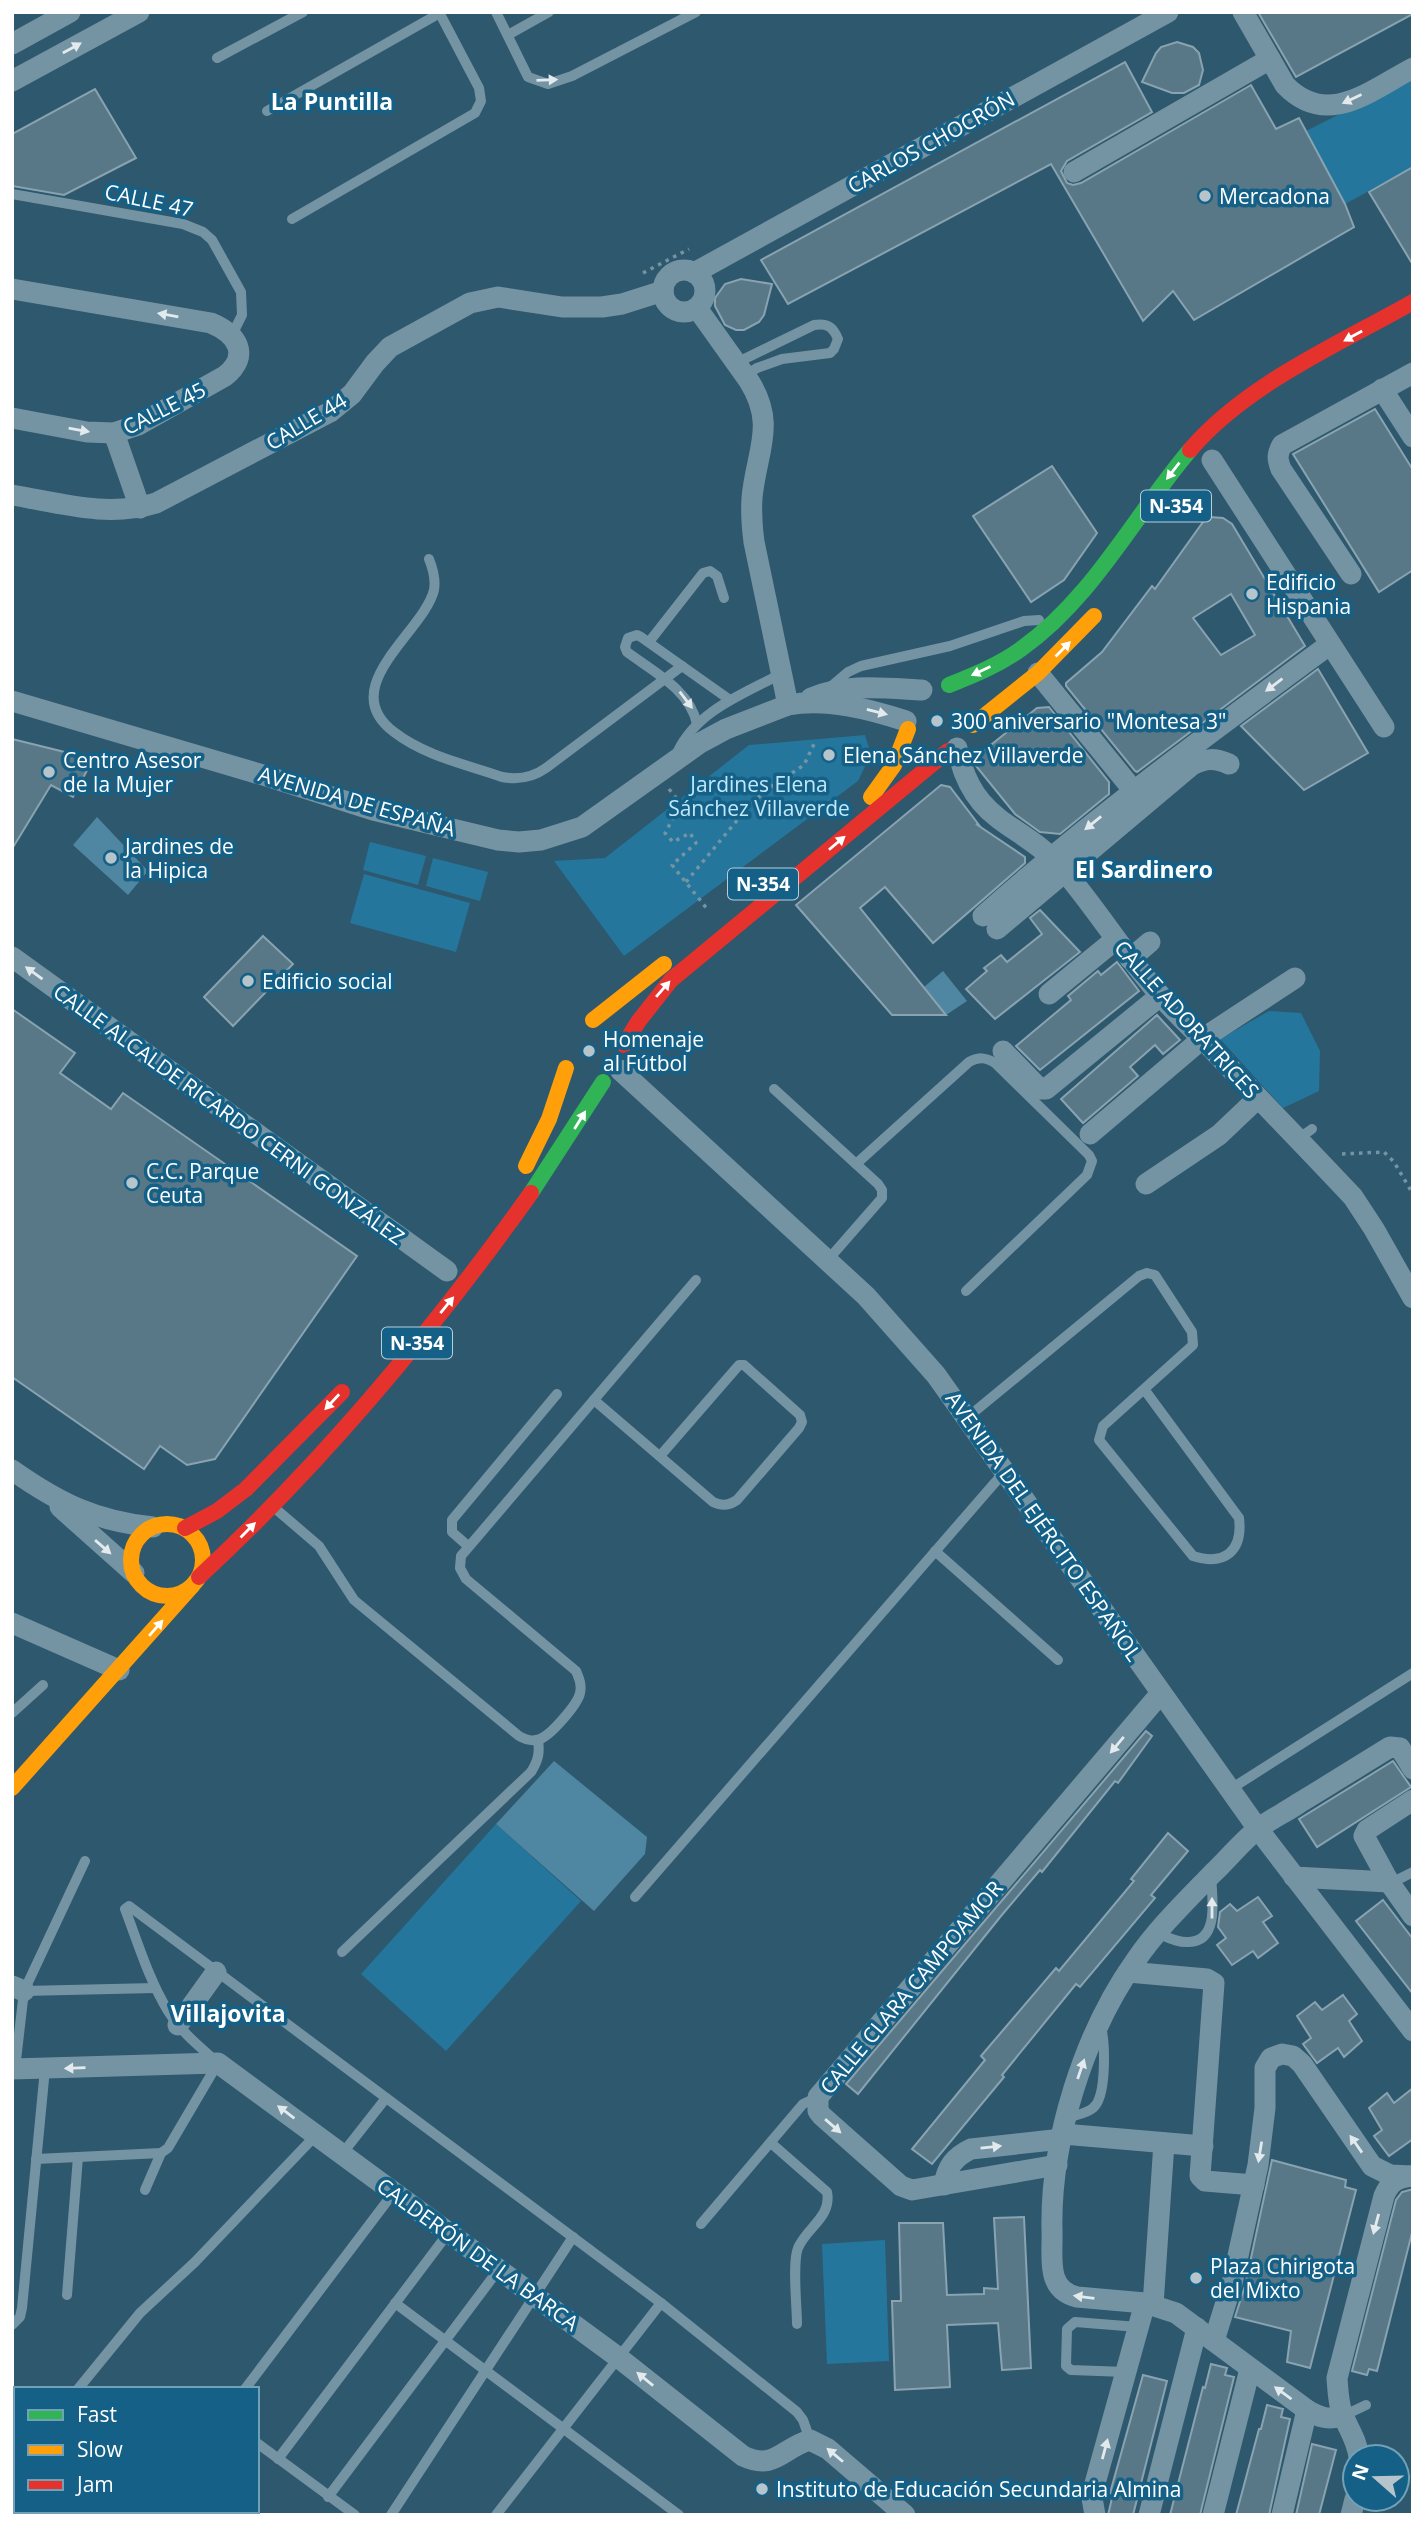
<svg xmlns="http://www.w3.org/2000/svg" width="1425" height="2527" font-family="'Open Sans',sans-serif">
	<rect width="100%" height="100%" fill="#2e586d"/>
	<g fill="#24769d">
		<polygon points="1413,77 1413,167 1345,204 1306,131"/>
		<polygon points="865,735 871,754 858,781 624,956 554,861 605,858 749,745"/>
		<polygon points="370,842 426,856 418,885 363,870"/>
		<polygon points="433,858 488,872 480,901 426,886"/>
		<polygon points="364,874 470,903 456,952 350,923"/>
		<polygon points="1269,1011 1301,1013 1320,1051 1319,1091 1283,1108 1220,1039"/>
		<polygon points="496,1824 581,1901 446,2051 361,1974"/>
		<polygon points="885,2240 889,2361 827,2364 822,2244"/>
	</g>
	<g fill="#4f86a1">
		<polygon points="97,817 148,871 128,895 73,845"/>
		<polygon points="943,971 967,1001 946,1015 924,987"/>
		<polygon points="554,1761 647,1837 645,1854 594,1911 496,1824"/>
	</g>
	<g fill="#587887" stroke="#89a3b1" stroke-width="2" fill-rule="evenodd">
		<polygon points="1258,12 1413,12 1413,14 1296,77"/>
		<polygon points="1177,42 1193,47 1199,53 1203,70 1199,85 1184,93 1172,93 1142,82 1156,53 1161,47"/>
		<polygon points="1125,62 1152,112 1067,161 1061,171 1067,183 1073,185 1081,183 1251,85 1276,129 1299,118 1345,204 1354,227 1194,320 1173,291 1143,321 1051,164 788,304 761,260"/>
		<polygon points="95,89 136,158 64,195 12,186 12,134"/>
		<polygon points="1413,167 1413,265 1369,192"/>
		<polygon points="741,279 772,284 764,315 759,322 744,330 736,330 725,325 715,306 715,298 725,284"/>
		<polygon points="1375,409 1413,470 1413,570 1379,592 1293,454"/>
		<polygon points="1052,466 1097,533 1064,580 1031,602 973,516"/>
		<path d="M1210 517 1223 518 1232 524 1305 646 1137 772 1135 771 1066 686V683L1102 652 1152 586 1155 589 1203 522ZM1231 594 1255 635 1221 655 1193 618Z"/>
		<polygon points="1318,669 1368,753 1304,790 1241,726"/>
		<polygon points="1049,707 1109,782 1109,794 1060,834 1040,832 1015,814 976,766 977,756 1037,708"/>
		<polygon points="12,739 93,759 73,797 51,785 12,849"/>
		<polygon points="941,785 950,787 979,825 976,824 1025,857 1025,863 933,943 885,887 860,908 946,1015 892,1015 796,905"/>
		<polygon points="1040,910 1080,952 995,1019 966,989 987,971 984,968 1001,955 1007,962 1042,934 1030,918"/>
		<polygon points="263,936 293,964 233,1026 204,997"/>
		<polygon points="1117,962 1139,991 1040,1070 1016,1046 1071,1000 1068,996 1098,971 1101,975"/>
		<polygon points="12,1009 75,1053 60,1073 111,1109 123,1093 357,1256 215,1459 187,1465 160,1446 144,1469 12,1377"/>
		<polygon points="1157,1015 1180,1040 1163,1054 1155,1045 1130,1067 1138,1076 1083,1123 1061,1099"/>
		<polygon points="1146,1731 1152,1736 1118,1783 1115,1781 1042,1872 1040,1870 1001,1916 858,2094 846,2084"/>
		<polygon points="1393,1761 1411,1787 1317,1847 1299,1819"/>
		<polygon points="1168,1833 1188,1851 1151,1895 1155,1898 1080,1987 1076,1984 1002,2075 1004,2077 932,2164 912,2149 985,2060 981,2056 1056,1968 1059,1971 1134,1881 1131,1879"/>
		<polygon points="1258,1897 1272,1916 1263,1922 1278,1943 1258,1958 1253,1951 1232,1965 1217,1945 1226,1938 1218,1927 1220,1912 1230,1904 1237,1911"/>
		<polygon points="1383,1900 1413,1939 1413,1994 1356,1921"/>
		<polygon points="1343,1995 1357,2014 1349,2021 1362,2041 1344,2057 1338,2048 1317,2063 1303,2044 1311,2038 1297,2016 1315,2002 1322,2010"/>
		<polygon points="1413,2088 1413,2139 1389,2156 1374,2136 1382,2130 1369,2108 1387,2093 1394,2103"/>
		<polygon points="1272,2160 1346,2180 1345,2187 1356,2190 1310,2368 1287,2362 1291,2331 1235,2317 1245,2286"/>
		<polygon points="1413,2189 1413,2229 1377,2371 1369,2369 1367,2375 1352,2371 1396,2200 1402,2192"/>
		<polygon points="1024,2217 1031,2368 1002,2370 998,2323 947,2325 950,2387 895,2390 892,2301 901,2301 899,2223 943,2223 947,2295 984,2294 984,2288 998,2289 994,2218"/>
		<polygon points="1211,2364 1227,2368 1225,2375 1234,2377 1200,2515 1170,2515 1203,2387 1205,2388"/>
		<polygon points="1143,2375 1167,2381 1133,2515 1108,2515 1113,2494 1110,2493"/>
		<polygon points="1267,2405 1283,2409 1281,2417 1290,2419 1269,2515 1236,2515 1259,2429 1261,2429"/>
		<polygon points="1312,2444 1336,2450 1319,2515 1296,2515"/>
	</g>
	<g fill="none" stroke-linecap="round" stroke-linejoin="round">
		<g stroke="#7594a3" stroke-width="3.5" stroke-dasharray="3.5 5" stroke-linecap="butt">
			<polyline points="643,273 689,249"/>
			<polyline points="669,789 681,804 665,833 673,842 690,833 696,843 672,865 708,910"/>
			<polyline points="686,882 749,806 768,789 804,765 814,744"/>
			<polyline points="1342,1154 1384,1152 1394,1162 1413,1194"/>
		</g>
		<g stroke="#7594a3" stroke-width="10">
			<polyline points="496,12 528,77 548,84 572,76 696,12"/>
			<polyline points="508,35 549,12"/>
			<polyline points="217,58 303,12"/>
			<polyline points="267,111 440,13"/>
			<polyline points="12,194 183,224 203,232 212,240 241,292 242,315 232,335"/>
			<polyline points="292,219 475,113 481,101 479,88 439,12"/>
			<path d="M736 363 814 325C828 323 833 327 838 339L834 349 830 353 782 359 757 368 746 375"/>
			<path d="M429 559C433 569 436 579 434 590 424 632 334 687 394 732 425 756 465 764 502 777 518 780 532 778 546 768L682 666"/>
			<polyline points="649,642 703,573 710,571 717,576 724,598"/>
			<polyline points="828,689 848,672 861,666 950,646 1024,621 1039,620"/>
			<path d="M697 724C690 690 654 672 627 652L625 647 628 638 637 635 641 637 730 700"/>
			<path d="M677 753C696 711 743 694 781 674"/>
			<polyline points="774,1089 878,1184 882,1190 882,1198 827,1261"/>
			<polyline points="1298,1139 1312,1129"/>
			<path d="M856 1164 969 1062C979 1057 985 1057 995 1063L1089 1155 1092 1161 1087 1175 966 1291"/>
			<path d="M594 1400 713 1502C722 1506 728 1506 737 1500L799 1428 802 1422 800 1415 744 1365H739L660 1456"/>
			<path d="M968 1417 1139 1276 1147 1273 1155 1275 1192 1332 1193 1345 1103 1426 1099 1440 1193 1556C1225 1566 1243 1551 1239 1518L1144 1389"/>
			<path d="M277 1510 319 1546 354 1600 519 1736C526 1740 532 1742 540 1739 551 1735 578 1704 580 1693 582 1685 579 1678 576 1671L466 1579 460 1568 461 1556 696 1280"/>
			<polyline points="468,1546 452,1532 452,1520 557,1394"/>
			<polyline points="935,1551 1058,1660"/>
			<polyline points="12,1713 43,1685"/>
			<polyline points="1229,1790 1413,1673"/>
			<polyline points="1389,1882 1399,1879 1413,1872"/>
			<polyline points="635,1897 1005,1471"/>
			<path d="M1157 1933C1167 1937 1178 1943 1189 1942 1220 1941 1212 1897 1211 1876"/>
			<path d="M342 1952 531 1772C538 1761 540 1753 538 1740"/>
			<polyline points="24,1991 155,1988"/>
			<polyline points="15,2069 24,1991 85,1861"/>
			<path d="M1067 2118C1075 2115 1086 2114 1093 2108 1107 2097 1105 2043 1101 2027"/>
			<path d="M771 2143 827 2192C832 2217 807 2227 798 2248 792 2263 797 2306 797 2324"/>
			<polyline points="342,2154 386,2098"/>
			<path d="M36 2159 161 2153 168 2148 218 2063C200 2047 181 2032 168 2011 149 1980 138 1943 125 1909L129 1906 661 2303 797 2412 803 2420 810 2440"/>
			<polyline points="145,2190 161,2153"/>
			<polyline points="701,2224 803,2104 818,2097"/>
			<polyline points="67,2295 78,2157"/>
			<polyline points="395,2303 679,2515"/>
			<polyline points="12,2325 20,2317 22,2308 45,2069"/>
			<polyline points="1126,2372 1071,2370 1066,2366 1067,2329 1075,2322 1138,2327"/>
			<polyline points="78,2389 140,2313 195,2262 316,2135"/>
			<polyline points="245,2389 394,2192"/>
			<polyline points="1343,2416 1366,2405"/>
			<polyline points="257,2443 355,2515"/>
			<polyline points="278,2459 449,2232"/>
			<polyline points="328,2497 499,2269"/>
			<polyline points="391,2515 573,2237"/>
			<polyline points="496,2515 661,2303"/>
		</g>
		<g stroke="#7594a3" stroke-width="21">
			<path d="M1243 12 1285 85C1327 129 1371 90 1413 68"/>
			<polyline points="12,44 70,12"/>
			<polyline points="12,81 139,12"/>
			<polyline points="1074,172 1270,59"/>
			<circle cx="684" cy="291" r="21"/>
			<polyline points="694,273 1168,12"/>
			<path d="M12 289 211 323C237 334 251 355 225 376L138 425 114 433 87 432 12 418"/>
			<path d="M697 308 749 381C777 425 756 452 752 498 751 513 752 527 754 542L788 705"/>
			<polyline points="1382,389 1413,437"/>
			<polyline points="114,433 140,508"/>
			<polyline points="1212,460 1384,727"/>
			<path d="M12 495C60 503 108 518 156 503L330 412 352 394 375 363 390 347 470 303 498 297 562 307H602L622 304 663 291"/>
			<path d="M1351 574 1281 469C1277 459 1277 454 1282 445L1413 373"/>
			<polyline points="1038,673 1133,790"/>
			<path d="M811 698C845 683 885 688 922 690"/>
			<path d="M12 701 263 775 373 810 498 840 519 842 541 840 582 827 700 743 726 729 788 705C827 698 869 709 906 721"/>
			<path d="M957 748C974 828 1022 820 1065 872 1098 911 1125 955 1159 994 1176 1014 1196 1032 1214 1051 1260 1100 1307 1148 1353 1197L1374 1229 1413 1298"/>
			<path d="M983 916C1093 818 1211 732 1329 645"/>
			<path d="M997 929 1192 765C1206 758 1215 758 1229 764"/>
			<polyline points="12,957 447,1271"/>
			<polyline points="1130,959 1150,942"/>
			<polyline points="1049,994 1115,940"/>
			<polyline points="1003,1051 1036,1085 1040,1089 1046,1089 1160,996"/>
			<polyline points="620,1070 866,1296 936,1375 1258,1829 1413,2031"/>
			<polyline points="1090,1134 1202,1039 1295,978"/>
			<polyline points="1146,1184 1219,1135 1258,1098"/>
			<path d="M12 1470C59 1503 95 1521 153 1527"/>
			<polyline points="60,1507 134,1573"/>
			<polyline points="12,1623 119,1670"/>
			<polyline points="1413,1800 1367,1830 1364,1836 1389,1882 1413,1916"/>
			<polyline points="1294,1877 1389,1882"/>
			<polyline points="1128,1972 1207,1979 1214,1983 1200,2176 1205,2181 1254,2185"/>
			<polyline points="12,1986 24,1991"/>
			<polyline points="178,2025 216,1972"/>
			<path d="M12 2069 218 2063 619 2358 743 2456C775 2471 782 2448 810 2440L828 2449 905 2515"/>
			<polyline points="1063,2134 1203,2146"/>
			<polyline points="1057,2165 912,2190 901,2186 822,2116 818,2111 818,2097 1161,1693"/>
			<path d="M944 2185C947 2167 954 2157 971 2149L1062 2139"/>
			<polyline points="1153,2305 1164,2143"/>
			<polyline points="1214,2341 1232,2283 1258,2165 1265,2108 1265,2068 1271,2058 1282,2054 1293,2056 1302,2064 1372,2166 1390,2175 1411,2176"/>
			<polyline points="12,2413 16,2415"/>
			<path d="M1343 2416C1329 2420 1320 2418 1307 2410L1176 2313 1145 2303 1077 2297C1045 2289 1053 2257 1052 2230 1050 2141 1084 2033 1136 1960 1158 1928 1186 1901 1213 1873 1228 1859 1242 1841 1259 1828 1271 1819 1286 1812 1299 1803 1329 1785 1359 1766 1390 1747L1400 1748 1413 1769"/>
			<path d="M1359 2457C1357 2440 1348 2428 1342 2413 1338 2401 1338 2390 1337 2378L1384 2196C1390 2182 1396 2178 1411 2176"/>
			<polyline points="209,2511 213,2515"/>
			<polyline points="1095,2515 1092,2498 1094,2487 1145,2303"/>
			<polyline points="1149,2515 1197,2328"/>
			<polyline points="1213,2515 1250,2369"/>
			<polyline points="1282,2515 1307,2410"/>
			<polyline points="1351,2515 1355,2499"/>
		</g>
		<g stroke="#30b455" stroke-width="16">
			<path d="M949 685C974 675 999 665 1021 649 1093 598 1134 516 1190 450"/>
			<polyline points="531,1193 603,1082"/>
			<polyline points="12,2462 16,2466"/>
		</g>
		<g stroke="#ff9f0a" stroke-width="16">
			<polyline points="973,725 1038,673 1094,616"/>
			<polyline points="871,797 894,765 908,729"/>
			<polyline points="593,1020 664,964"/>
			<polyline points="526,1166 549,1119 566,1068"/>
			<circle cx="167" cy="1560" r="36"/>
			<polyline points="12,1788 192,1586"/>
			<polyline points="64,2511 68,2515"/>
		</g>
		<g stroke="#e5322d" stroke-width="16">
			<path d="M1190 450C1246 384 1339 344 1413 302"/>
			<polyline points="624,1045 638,1022 671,980 948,751"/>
			<polyline points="185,1528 217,1511 246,1489 342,1392"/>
			<path d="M199 1577C321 1464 434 1329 531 1193"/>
		</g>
	</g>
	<defs><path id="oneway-solid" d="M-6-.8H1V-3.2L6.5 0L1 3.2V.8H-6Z" transform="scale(1.75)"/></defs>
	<g fill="#e3eaed">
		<use href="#oneway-solid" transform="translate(72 48) rotate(-29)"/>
		<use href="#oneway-solid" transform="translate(547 80) rotate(-2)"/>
		<use href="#oneway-solid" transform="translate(1352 99) rotate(155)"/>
		<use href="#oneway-solid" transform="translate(168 315) rotate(-170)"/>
		<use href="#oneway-solid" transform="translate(79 430) rotate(10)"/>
		<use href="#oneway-solid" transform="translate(1274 685) rotate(143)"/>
		<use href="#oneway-solid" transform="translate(686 700) rotate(53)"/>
		<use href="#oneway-solid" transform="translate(877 712) rotate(14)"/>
		<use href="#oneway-solid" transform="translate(1093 823) rotate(141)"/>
		<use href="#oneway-solid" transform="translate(34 973) rotate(-144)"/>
		<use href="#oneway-solid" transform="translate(103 1547) rotate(41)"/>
		<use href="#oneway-solid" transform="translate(1117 1745) rotate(130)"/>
		<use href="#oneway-solid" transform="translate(1212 1908) rotate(-90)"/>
		<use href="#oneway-solid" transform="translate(75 2068) rotate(178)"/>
		<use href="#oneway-solid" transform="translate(1081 2069) rotate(-71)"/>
		<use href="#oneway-solid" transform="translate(286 2112) rotate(-143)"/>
		<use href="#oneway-solid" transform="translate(833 2126) rotate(41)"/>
		<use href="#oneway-solid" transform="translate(1356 2144) rotate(-125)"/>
		<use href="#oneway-solid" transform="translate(991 2147) rotate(-6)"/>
		<use href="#oneway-solid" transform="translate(1260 2152) rotate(99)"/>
		<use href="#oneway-solid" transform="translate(1376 2224) rotate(105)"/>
		<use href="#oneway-solid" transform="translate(1084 2297) rotate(-173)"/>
		<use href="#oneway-solid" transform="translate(645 2379) rotate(-141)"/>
		<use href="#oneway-solid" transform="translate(1283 2393) rotate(-144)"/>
		<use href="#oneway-solid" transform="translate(1105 2449) rotate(-75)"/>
		<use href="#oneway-solid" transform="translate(835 2455) rotate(-140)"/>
	</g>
	<g fill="#fff">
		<use href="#oneway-solid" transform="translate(1353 336) rotate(151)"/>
		<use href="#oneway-solid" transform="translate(1173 471) rotate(128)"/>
		<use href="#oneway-solid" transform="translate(1063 649) rotate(-45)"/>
		<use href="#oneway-solid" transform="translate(981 671) rotate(155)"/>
		<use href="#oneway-solid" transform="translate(837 843) rotate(-40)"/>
		<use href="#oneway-solid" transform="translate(663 989) rotate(-49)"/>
		<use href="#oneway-solid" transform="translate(580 1120) rotate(-58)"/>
		<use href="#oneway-solid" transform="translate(447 1305) rotate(-51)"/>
		<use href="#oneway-solid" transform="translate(332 1402) rotate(133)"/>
		<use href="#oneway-solid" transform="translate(248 1530) rotate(-45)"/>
		<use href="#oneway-solid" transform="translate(156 1628) rotate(-49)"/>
	</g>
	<g fill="#b6c5cc" stroke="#146087" stroke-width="2.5">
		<circle cx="1205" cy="196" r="7"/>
		<circle cx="1252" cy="594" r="7"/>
		<circle cx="937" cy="721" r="7"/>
		<circle cx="829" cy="755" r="7"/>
		<circle cx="49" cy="772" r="7"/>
		<circle cx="111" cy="858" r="7"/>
		<circle cx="248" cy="981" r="7"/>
		<circle cx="589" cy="1051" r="7"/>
		<circle cx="132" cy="1183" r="7"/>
		<circle cx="1196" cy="2278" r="7"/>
		<circle cx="762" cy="2489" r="7"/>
	</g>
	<g text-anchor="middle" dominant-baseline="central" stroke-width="7" stroke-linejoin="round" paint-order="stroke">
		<g fill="#146087" stroke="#b8cfdb" stroke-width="2">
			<rect x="1141" y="490.5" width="70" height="31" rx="5"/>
			<rect x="728" y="868.5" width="70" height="31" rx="5"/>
			<rect x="382" y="1327.5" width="70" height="31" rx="5"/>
		</g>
		<g font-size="19" font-weight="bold" fill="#fff">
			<text x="1176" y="506">N-354</text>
			<text x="763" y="884">N-354</text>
			<text x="417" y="1343">N-354</text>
		</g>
		<g font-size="21" fill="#fff" stroke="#146087">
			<text transform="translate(931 142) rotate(-29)">CARLOS CHOCRÓN</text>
			<text transform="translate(149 200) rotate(12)">CALLE 47</text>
			<text transform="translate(164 408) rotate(-27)">CALLE 45</text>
			<text transform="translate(306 421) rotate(-31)">CALLE 44</text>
			<text transform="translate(357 801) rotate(16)">AVENIDA DE ESPAÑA</text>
			<text transform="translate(1187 1019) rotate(48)">CALLE ADORATRICES</text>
			<text transform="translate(229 1114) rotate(36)">CALLE ALCALDE RICARDO CERNI GONZÁLEZ</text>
			<text transform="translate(1044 1526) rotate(55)">AVENIDA DEL EJÉRCITO ESPAÑOL</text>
			<text transform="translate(911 1987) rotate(-50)">CALLE CLARA CAMPOAMOR</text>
			<text transform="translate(478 2254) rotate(36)">CALDERÓN DE LA BARCA</text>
		</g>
		<g font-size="21" fill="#fff" stroke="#146087" text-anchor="start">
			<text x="1219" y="196">Mercadona</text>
			<text x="1266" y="582">Edificio<tspan x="1266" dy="24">Hispania</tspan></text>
			<text x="951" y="721">300 aniversario "Montesa 3"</text>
			<text x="843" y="755">Elena Sánchez Villaverde</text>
			<text x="63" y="760">Centro Asesor<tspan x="63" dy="24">de la Mujer</tspan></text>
			<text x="125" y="846">Jardines de<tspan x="125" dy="24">la Hipica</tspan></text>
			<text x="262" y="981">Edificio social</text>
			<text x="603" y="1039">Homenaje<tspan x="603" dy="24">al Fútbol</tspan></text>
			<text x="146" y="1171">C.C. Parque<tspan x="146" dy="24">Ceuta</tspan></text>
			<text x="1210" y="2266">Plaza Chirigota<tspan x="1210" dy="24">del Mixto</tspan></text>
			<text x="776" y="2489">Instituto de Educación Secundaria Almina</text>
		</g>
		<g font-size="21" fill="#c0e8fb" stroke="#146087">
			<text x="759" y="784">Jardines Elena<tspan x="759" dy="24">Sánchez Villaverde</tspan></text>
		</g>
		<g font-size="23" font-weight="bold" fill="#fff" stroke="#146087">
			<text x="332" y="101">La Puntilla</text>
			<text x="1144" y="869">El Sardinero</text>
			<text x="228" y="2013">Villajovita</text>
		</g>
	</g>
	<rect width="1425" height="2527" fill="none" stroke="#ffffff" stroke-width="28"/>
	<rect x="14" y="2387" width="245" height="126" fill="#146087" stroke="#72a0b7" stroke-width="2"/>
	<rect x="28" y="2410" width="35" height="10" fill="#30b455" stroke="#72a0b7" stroke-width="2"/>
	<text x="77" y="2422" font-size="21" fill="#ffffff">Fast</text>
	<rect x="28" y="2445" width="35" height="10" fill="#ff9f0a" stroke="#72a0b7" stroke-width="2"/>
	<text x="77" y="2457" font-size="21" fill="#ffffff">Slow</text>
	<rect x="28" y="2480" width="35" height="10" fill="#e5322d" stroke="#72a0b7" stroke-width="2"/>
	<text x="77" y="2492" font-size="21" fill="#ffffff">Jam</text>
	<g transform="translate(1376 2478) rotate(290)"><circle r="33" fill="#146087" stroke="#72a0b7" stroke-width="2"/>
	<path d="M0-5L12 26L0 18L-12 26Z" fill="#b6c5cc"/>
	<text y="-10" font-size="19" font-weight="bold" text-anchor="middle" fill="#ffffff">N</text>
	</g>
</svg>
